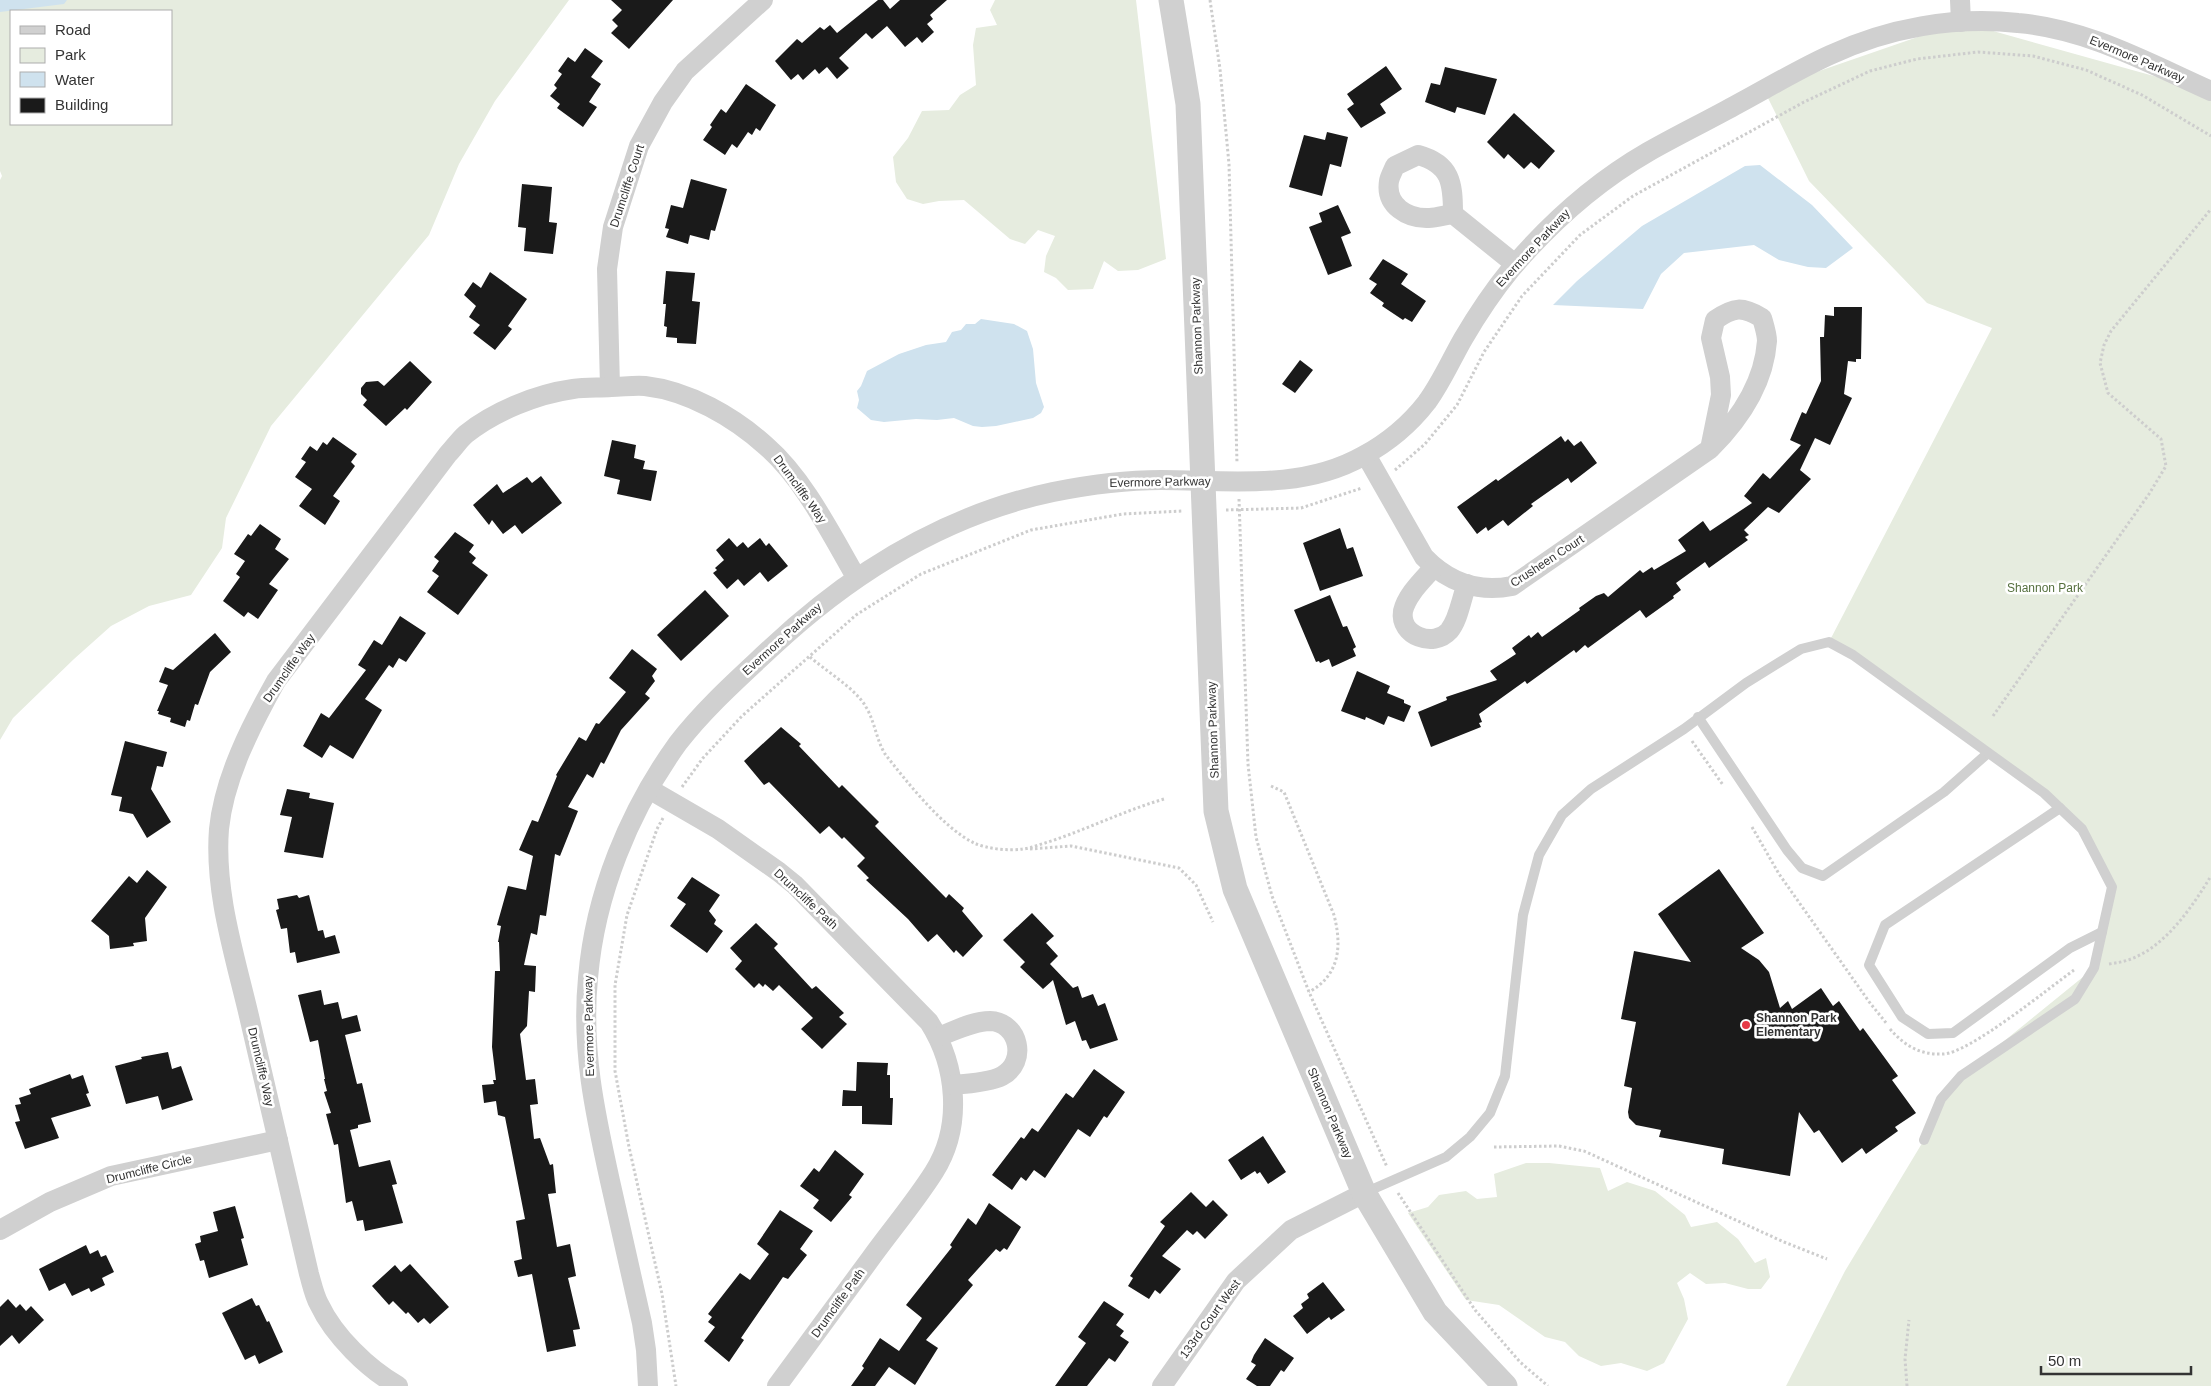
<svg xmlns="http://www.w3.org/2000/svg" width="2211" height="1386" font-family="Arial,sans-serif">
	<rect width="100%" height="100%" fill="#fff"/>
	<g fill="#e6ecdf" fill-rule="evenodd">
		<path d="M0 0H569L495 101 459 164 429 235 271 426 226 518 222 548 191 595 149 606 111 626 74 659 13 718 0 740V180L2 176 0 171ZM11 11H171V124H11Z"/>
		<polygon points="995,0 1136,0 1166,259 1138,270 1118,271 1104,261 1093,289 1068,290 1056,278 1044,272 1046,256 1055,236 1038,230 1025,244 1010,239 964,200 939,201 923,204 907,199 896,182 893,157 908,138 922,111 949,110 960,95 976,85 973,45 976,28 997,25 990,10"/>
		<polygon points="1961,22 2211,92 2211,1386 1786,1386 1845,1271 1924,1140 1941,1099 1961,1076 2094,968 2112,887 2082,829 2044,793 1829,642 1992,328 1927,303 1809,181 1764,90"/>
		<polygon points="1526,1163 1549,1163 1600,1168 1608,1191 1627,1182 1655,1191 1685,1215 1691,1227 1717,1222 1738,1239 1755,1263 1766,1258 1770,1277 1761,1289 1748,1289 1725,1283 1706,1284 1690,1273 1677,1283 1684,1299 1688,1319 1664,1363 1647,1371 1621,1363 1601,1366 1579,1356 1565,1342 1545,1337 1499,1305 1466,1300 1408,1213 1428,1207 1439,1195 1466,1191 1477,1199 1497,1197 1494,1174"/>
	</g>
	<g fill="#cfe2ee">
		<polygon points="0,0 67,0 64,4 0,12"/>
		<polygon points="1760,165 1812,205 1853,248 1826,268 1808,267 1779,260 1754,245 1684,253 1661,274 1643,309 1553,305 1577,281 1642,226 1745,166"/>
		<polygon points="981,319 1014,324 1027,331 1033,349 1036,383 1044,407 1041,413 1033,418 996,426 982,427 973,426 954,418 937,420 916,419 884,422 871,420 857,408 859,400 857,391 861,386 867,371 899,354 926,345 946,342 952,332 961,330 966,324 975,324"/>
	</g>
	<g fill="#1a1a1a">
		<polygon points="611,0 673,0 629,49 611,33 618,26 612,20 622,10"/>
		<polygon points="878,0 883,0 890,9 900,0 947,0 930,15 933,19 927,24 934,32 922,43 917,37 905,47 887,26 872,39 866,33 839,58 849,68 837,79 827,67 819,74 815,69 803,80 798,74 791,80 775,61 797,39 802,43 820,27 824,30 830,25 837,33"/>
		<polygon points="585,48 603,61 591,77 601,84 589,102 597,107 583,127 557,108 560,104 550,96 557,88 554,85 562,74 558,71 568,57 575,62"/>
		<polygon points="1386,66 1402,89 1380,104 1386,113 1361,128 1347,109 1354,104 1347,94"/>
		<polygon points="1445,67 1497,79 1485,115 1457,107 1455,113 1425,102 1431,83 1440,85"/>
		<polygon points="746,84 776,105 760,131 756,128 752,135 748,132 737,148 732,144 725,155 703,140 712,127 710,125 721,109 726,113"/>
		<polygon points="1514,113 1555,151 1539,169 1531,162 1524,169 1508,154 1504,159 1487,142"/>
		<polygon points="1327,132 1348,137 1341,167 1330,164 1322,196 1289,187 1304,135 1325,140"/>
		<polygon points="691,179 727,189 715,231 711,230 709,240 690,235 688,244 666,237 669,229 665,228 671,205 683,208"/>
		<polygon points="522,184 552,187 549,222 557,223 553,254 524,251 526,228 518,227"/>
		<polygon points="1338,205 1351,233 1341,237 1352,266 1328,275 1309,227 1322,222 1319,213"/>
		<polygon points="1383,259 1408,274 1401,284 1426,301 1412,322 1405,318 1403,320 1382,306 1384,303 1370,293 1377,284 1369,279"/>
		<polygon points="666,271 695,273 692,301 700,302 696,344 677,343 677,338 666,337 667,327 664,326 666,304 663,304"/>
		<polygon points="490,272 527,299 508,326 512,329 495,350 473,333 480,325 469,317 476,306 464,295 473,282 481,288"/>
		<polygon points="1834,307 1862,307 1861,359 1856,359 1856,362 1848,361 1844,394 1852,398 1830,445 1815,438 1800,470 1811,479 1779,513 1768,507 1744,530 1749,535 1745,537 1748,540 1709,568 1705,562 1676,583 1681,590 1673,596 1674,598 1646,618 1640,610 1588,648 1585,645 1576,653 1574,650 1527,684 1525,681 1479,714 1482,722 1479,723 1481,727 1431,747 1418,712 1447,700 1446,697 1497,680 1490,671 1516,654 1512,648 1529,635 1531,638 1538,632 1542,637 1580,610 1579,608 1596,596 1604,593 1608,597 1640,570 1643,573 1652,567 1654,570 1686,551 1678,540 1703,521 1710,531 1752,503 1744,496 1763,473 1770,479 1801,445 1790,440 1802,412 1806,414 1821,381 1820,337 1824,337 1825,315 1834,316"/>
		<polygon points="1300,360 1313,370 1295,393 1282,384"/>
		<polygon points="410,361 432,382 407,410 405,408 386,426 363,405 367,400 361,394 361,388 366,382 378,381 384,386"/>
		<polygon points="1561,436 1565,442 1568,439 1574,446 1581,441 1597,463 1571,483 1568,478 1531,504 1533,506 1508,526 1503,520 1488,531 1486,527 1477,534 1457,507 1496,479 1498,481"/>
		<polygon points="333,437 357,454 351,462 355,466 333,496 340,501 325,525 299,506 312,489 295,477 306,462 301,459 310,446 317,451 323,442 327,445"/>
		<polygon points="612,440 636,445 634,458 645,461 643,469 657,471 651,501 617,494 620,480 604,476"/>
		<polygon points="541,476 562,503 522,534 515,525 503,534 492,520 489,525 473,505 497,484 503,493 527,477 532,483"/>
		<polygon points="260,524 281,539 275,549 289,559 269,584 278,590 258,619 248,612 244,617 223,601 240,577 236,574 245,561 234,554 248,534 251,536"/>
		<polygon points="1340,528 1347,549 1353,547 1363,576 1320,591 1303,543"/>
		<polygon points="455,532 474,545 469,552 476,558 472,563 488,575 458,615 427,592 439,576 432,571 439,561 434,557"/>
		<polygon points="729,538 737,547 743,542 748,548 760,538 766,546 769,543 788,566 768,582 760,572 744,586 738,579 727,589 713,573 717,570 715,568 724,560 716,550"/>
		<polygon points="705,590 729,616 681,661 657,635"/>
		<polygon points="1330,595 1343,627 1347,626 1356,647 1353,649 1356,656 1332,667 1329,659 1320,663 1319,661 1316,662 1294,610"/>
		<polygon points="400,616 426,633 406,662 399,658 393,668 389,665 365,699 382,710 353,759 330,745 322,758 303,746 321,713 329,718 366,670 358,665 374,640 382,645"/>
		<polygon points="215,633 231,652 210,672 198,705 195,704 190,721 187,720 185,727 170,722 171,718 158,714 159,711 157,711 168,685 159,682 165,667 173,670"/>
		<polygon points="632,649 657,669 652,676 655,681 645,694 650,698 621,730 604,764 601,762 593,778 587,774 568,807 578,811 560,856 555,854 546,916 540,915 537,935 531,933 524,965 536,966 535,992 529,991 527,1026 520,1034 526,1080 535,1079 538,1104 530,1105 534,1139 540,1138 550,1165 553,1164 556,1193 548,1194 557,1247 570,1244 576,1276 568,1278 580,1329 573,1330 576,1346 547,1352 532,1274 518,1277 514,1261 522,1259 516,1221 525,1219 505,1117 498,1115 496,1101 484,1103 482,1085 494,1084 493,1080 496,1080 492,1047 495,971 500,971 499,942 498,942 501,926 497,925 508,886 526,890 533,856 519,850 532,820 538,822 557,776 556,775 579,737 586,741 596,723 599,724 626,692 609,678"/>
		<polygon points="1357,671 1390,686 1387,693 1404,700 1404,703 1411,706 1404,722 1388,716 1384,725 1366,717 1365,720 1341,711"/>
		<polygon points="781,727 801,744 799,746 839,788 842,785 879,822 875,826 946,898 949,894 964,908 962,911 983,936 963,957 956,950 954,953 937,934 928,942 908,919 866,880 869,878 857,866 865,858 844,837 842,839 829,826 820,834 769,782 764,785 744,761"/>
		<polygon points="125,741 167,752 163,767 157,766 151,789 171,822 147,838 133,814 119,811 122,797 111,795"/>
		<polygon points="287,789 310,793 309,798 334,803 323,858 284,852 292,817 280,815"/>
		<polygon points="1719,869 1764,933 1741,948 1759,960 1769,972 1780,1008 1788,1001 1792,1009 1821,988 1833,1006 1839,1001 1860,1031 1863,1028 1898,1076 1892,1080 1916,1113 1895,1127 1898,1131 1866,1154 1862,1148 1842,1163 1819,1130 1814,1133 1799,1112 1790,1176 1722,1164 1724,1149 1659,1137 1661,1130 1636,1125 1629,1118 1628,1112 1632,1088 1624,1086 1636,1022 1621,1019 1634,951 1691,962 1658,914"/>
		<polygon points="147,870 167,887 145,918 147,941 133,943 134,946 110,949 109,936 91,921 129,876 137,883"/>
		<polygon points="692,877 720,895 709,911 716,920 714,924 723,931 707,953 670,926 686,904 677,898"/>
		<polygon points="297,895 299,898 309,895 318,931 323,930 325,938 335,935 340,953 297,963 295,952 290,953 287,928 281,929 276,910 279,909 277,899"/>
		<polygon points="1032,913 1054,936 1046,943 1058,956 1050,964 1073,988 1078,986 1082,998 1093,994 1098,1006 1105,1003 1118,1040 1090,1049 1086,1040 1082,1041 1075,1021 1066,1025 1053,980 1043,989 1020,967 1025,962 1003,940"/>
		<polygon points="756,923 778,944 774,948 812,989 816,986 844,1013 839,1017 847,1024 822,1049 801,1029 813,1018 779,985 773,991 765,984 763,987 759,983 754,988 735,969 742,961 730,948"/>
		<polygon points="321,990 324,1005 338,1002 342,1019 357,1015 361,1031 345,1035 357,1084 362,1083 371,1122 358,1125 358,1128 350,1130 359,1167 390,1160 397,1184 392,1185 403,1223 365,1231 363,1220 357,1221 352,1201 346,1203 338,1144 334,1145 326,1114 331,1113 324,1092 327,1091 324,1079 325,1079 318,1040 310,1042 298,995"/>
		<polygon points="168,1052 172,1069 181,1066 193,1100 162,1110 158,1096 126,1104 115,1066 142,1059 141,1057"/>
		<polygon points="857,1062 888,1063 887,1075 890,1075 890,1098 893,1098 892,1125 862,1124 862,1106 842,1106 843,1090 856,1091"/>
		<polygon points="1094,1069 1125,1092 1107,1118 1104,1116 1090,1137 1078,1129 1045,1178 1034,1170 1026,1181 1021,1177 1012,1190 992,1175 1021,1137 1024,1139 1032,1128 1038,1132 1066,1093 1073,1098"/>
		<polygon points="70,1074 72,1079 83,1075 89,1093 86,1094 91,1106 51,1118 59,1138 25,1149 15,1122 20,1121 15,1105 21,1104 19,1098 31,1094 29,1089"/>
		<polygon points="1263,1136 1286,1172 1268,1184 1260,1172 1257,1174 1255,1171 1241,1180 1228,1160"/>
		<polygon points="835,1150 864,1174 849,1195 852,1197 831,1222 813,1208 819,1200 800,1186 814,1168 819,1172"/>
		<polygon points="1191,1192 1206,1207 1213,1200 1228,1215 1205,1239 1197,1231 1193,1235 1187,1230 1162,1256 1181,1269 1160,1294 1155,1290 1149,1299 1128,1286 1133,1278 1130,1276 1165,1226 1160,1222"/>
		<polygon points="989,1203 1021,1227 1007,1250 1004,1248 1000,1252 996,1249 968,1280 973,1285 926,1340 938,1348 915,1385 889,1367 875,1386 851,1386 864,1368 862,1366 880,1338 899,1351 922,1318 906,1305 952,1247 950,1245 968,1218 976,1225"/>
		<polygon points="235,1206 244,1238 241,1239 248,1265 209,1278 204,1260 200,1261 195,1244 201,1242 200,1236 218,1231 213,1212"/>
		<polygon points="780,1210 813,1231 800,1249 807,1255 788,1279 783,1277 741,1338 744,1340 729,1362 704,1341 715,1327 708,1322 712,1317 708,1314 740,1273 750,1280 769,1254 757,1244"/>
		<polygon points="86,1245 90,1254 98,1250 101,1257 106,1255 114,1272 102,1278 105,1285 91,1292 89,1288 72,1296 65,1283 49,1291 39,1269"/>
		<polygon points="410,1264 449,1307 430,1324 424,1318 418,1323 408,1312 406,1314 393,1301 389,1305 372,1286 395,1265 401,1272"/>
		<polygon points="1323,1282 1345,1310 1331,1320 1329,1317 1307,1334 1293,1316 1303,1308 1301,1304 1309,1298 1307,1294"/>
		<polygon points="252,1298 256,1306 259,1305 267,1322 269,1321 283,1352 259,1364 255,1355 245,1360 222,1313"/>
		<polygon points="8,1299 16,1308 20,1304 26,1311 31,1306 44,1320 19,1344 12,1335 0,1346 0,1307"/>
		<polygon points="1104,1301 1124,1314 1116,1325 1124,1331 1120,1336 1129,1342 1115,1362 1109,1358 1087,1386 1055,1386 1086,1343 1078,1337"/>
		<polygon points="1265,1338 1294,1358 1284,1372 1281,1370 1270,1386 1257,1386 1246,1379 1256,1365 1251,1362 1254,1355"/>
	</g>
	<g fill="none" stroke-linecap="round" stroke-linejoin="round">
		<g stroke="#cdcdcd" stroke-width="3" stroke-dasharray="2.5 2.5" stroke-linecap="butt">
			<polyline points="1210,0 1220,69 1229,164 1237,463"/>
			<polyline points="1395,470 1425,444 1457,405 1484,352 1522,296 1580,235 1633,196 1804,102 1870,71 1917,59 1978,52 2033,56 2086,70 2142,95 2211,136"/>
			<polyline points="1239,499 1248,764 1256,837 1272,896 1309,992 1387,1167"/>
			<polyline points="1226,510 1301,508 1362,488"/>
			<path d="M810 657C826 671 856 689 866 707 875 722 876 739 885 754 907 782 942 827 974 843 987 849 1009 851 1023 849 1031 848 1038 845 1045 843 1086 830 1123 811 1164 799"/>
			<polyline points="1993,716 2149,494 2166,466 2161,439 2108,393 2100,363 2104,345 2111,331 2211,209"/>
			<polyline points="1692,741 1723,785"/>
			<path d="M1271 786 1284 792 1334 915C1342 946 1340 975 1309 992"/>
			<polyline points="682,787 703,758 742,716 856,615 921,574 1031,530 1123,514 1182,511"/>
			<polyline points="663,818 657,829 627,915 615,985 615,1071 629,1147 662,1294 676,1386"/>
			<polyline points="1752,827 1779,874 1870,1003 1887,1024"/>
			<polyline points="1030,849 1071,846 1179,868 1196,885 1213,922"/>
			<path d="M2109 964C2116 963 2122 962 2128 960 2165 948 2192 907 2211 876"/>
			<path d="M1890 1029C1905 1046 1920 1055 1943 1054 1968 1054 2049 988 2074 970"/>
			<polyline points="1494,1147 1559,1146 1584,1151 1784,1242 1827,1259"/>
			<polyline points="1398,1193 1475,1310 1520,1362 1548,1386"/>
			<polyline points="1907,1386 1905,1359 1909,1320"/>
		</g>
		<g stroke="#d0d0d0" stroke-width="10">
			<polyline points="1698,717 1787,850 1802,868 1823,876 1944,792 1988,753"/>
			<polyline points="2060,808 1885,925 1869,965 1902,1017 1928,1034 1953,1033 2070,948 2102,932"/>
			<polyline points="1364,1193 1446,1157 1470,1137 1490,1113 1505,1076 1523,915 1539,855 1562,815 1591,789 1684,729 1746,683 1801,649 1829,642 1853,655 2044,793 2082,829 2112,887 2094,968 2075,999 1961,1076 1941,1099 1924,1140"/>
		</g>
		<g stroke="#d0d0d0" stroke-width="20">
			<polyline points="1960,0 1961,22"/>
			<path d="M1453 214C1445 215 1437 218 1429 218 1408 219 1385 206 1389 181 1390 176 1393 171 1395 166L1418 155C1451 164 1453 183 1453 214L1515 264"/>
			<polyline points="610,387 607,269 613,227 639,146 663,102 685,71 763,0"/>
			<path d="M1366 455 1424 557C1448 582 1478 593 1512 586L1710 449C1739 420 1764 384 1767 341 1767 334 1764 325 1762 318 1742 306 1734 307 1715 320L1711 338 1720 377 1721 395 1710 449"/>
			<path d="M1434 567C1423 580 1407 594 1403 611 1399 636 1434 648 1449 631 1459 619 1461 599 1467 584"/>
			<path d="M649 789 718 829 779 872 795 885 929 1022C957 1066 963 1126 934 1172 915 1202 892 1229 871 1258 840 1300 809 1343 777 1386"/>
			<path d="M938 1037C954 1031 973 1021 990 1021 1019 1022 1028 1062 1002 1076 991 1082 966 1084 953 1085"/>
			<polyline points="0,1230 50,1202 111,1176 278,1140"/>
			<path d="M398 1386C368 1369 334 1336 319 1304 314 1295 312 1284 309 1274 289 1188 269 1102 249 1016 235 956 214 892 219 829 224 778 251 726 276 681L448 454C454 448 459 440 466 434 495 411 537 394 573 389 586 387 599 388 611 387 622 387 634 385 645 386 689 391 734 417 766 446 804 479 831 534 856 577"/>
			<path d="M648 1386 646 1350 642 1323C631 1276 621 1228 610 1181 595 1113 581 1049 588 978 595 894 629 811 678 743 705 708 739 678 771 648 851 573 944 515 1053 492 1088 485 1125 480 1161 480 1228 480 1301 491 1363 456 1387 443 1410 424 1427 402 1441 383 1451 360 1463 339 1477 315 1493 291 1511 269 1550 223 1596 182 1648 152 1676 136 1705 122 1734 106 1766 89 1797 70 1830 55 1888 28 1954 16 2018 23 2088 29 2148 63 2211 91"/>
			<polyline points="1162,1386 1236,1281 1291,1230 1364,1193"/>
		</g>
		<polyline stroke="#d0d0d0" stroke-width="25" points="1171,0 1188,104 1216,811 1235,889 1364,1193 1435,1312 1505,1386"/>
	</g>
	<circle fill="#e63946" stroke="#fff" stroke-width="2" cx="1746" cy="1025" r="5"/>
	<g text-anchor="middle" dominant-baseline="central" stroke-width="5" stroke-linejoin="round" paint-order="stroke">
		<g font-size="12" fill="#333" stroke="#fff">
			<text transform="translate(2137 59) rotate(23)">Evermore Parkway</text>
			<text transform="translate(627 186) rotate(-72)">Drumcliffe Court</text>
			<text transform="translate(1533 248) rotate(-47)">Evermore Parkway</text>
			<text transform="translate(1197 326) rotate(-92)">Shannon Parkway</text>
			<text transform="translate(1160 482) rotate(-1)">Evermore Parkway</text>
			<text transform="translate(800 489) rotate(54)">Drumcliffe Way</text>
			<text transform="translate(1547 561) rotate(-33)">Crusheen Court</text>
			<text transform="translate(782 639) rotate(-42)">Evermore Parkway</text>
			<text transform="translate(289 668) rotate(-55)">Drumcliffe Way</text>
			<text transform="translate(1213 730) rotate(-92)">Shannon Parkway</text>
			<text transform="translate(806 899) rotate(43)">Drumcliffe Path</text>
			<text transform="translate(589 1026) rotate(-91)">Evermore Parkway</text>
			<text transform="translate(261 1067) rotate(77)">Drumcliffe Way</text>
			<text transform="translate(1330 1113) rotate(67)">Shannon Parkway</text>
			<text transform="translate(149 1169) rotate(-14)">Drumcliffe Circle</text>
			<text transform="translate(838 1303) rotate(-54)">Drumcliffe Path</text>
			<text transform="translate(1210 1319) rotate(-54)">133rd Court West</text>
		</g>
		<g font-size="12" fill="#56703f" stroke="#fff">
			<text x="2045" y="588">Shannon Park</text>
		</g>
		<g font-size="12" font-weight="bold" fill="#333" stroke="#fff" text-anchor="start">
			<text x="1756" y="1018">Shannon Park<tspan x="1756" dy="14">Elementary</tspan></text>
		</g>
	</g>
	<rect x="10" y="10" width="162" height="115" fill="#ffffff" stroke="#adadad"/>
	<rect x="20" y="26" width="25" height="8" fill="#d0d0d0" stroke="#adadad"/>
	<text x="55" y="35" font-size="15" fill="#333333">Road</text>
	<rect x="20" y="48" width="25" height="15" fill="#e6ecdf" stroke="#adadad"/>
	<text x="55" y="60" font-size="15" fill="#333333">Park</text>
	<rect x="20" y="72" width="25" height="15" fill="#cfe2ee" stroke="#adadad"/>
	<text x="55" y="85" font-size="15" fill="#333333">Water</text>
	<rect x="20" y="98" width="25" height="15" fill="#1a1a1a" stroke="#adadad"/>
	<text x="55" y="110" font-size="15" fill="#333333">Building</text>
	<path d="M2041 1366v8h150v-8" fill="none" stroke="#333333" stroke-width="2.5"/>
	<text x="2048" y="1366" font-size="15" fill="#333333" stroke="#ffffff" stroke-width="4" paint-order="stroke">50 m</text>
</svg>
